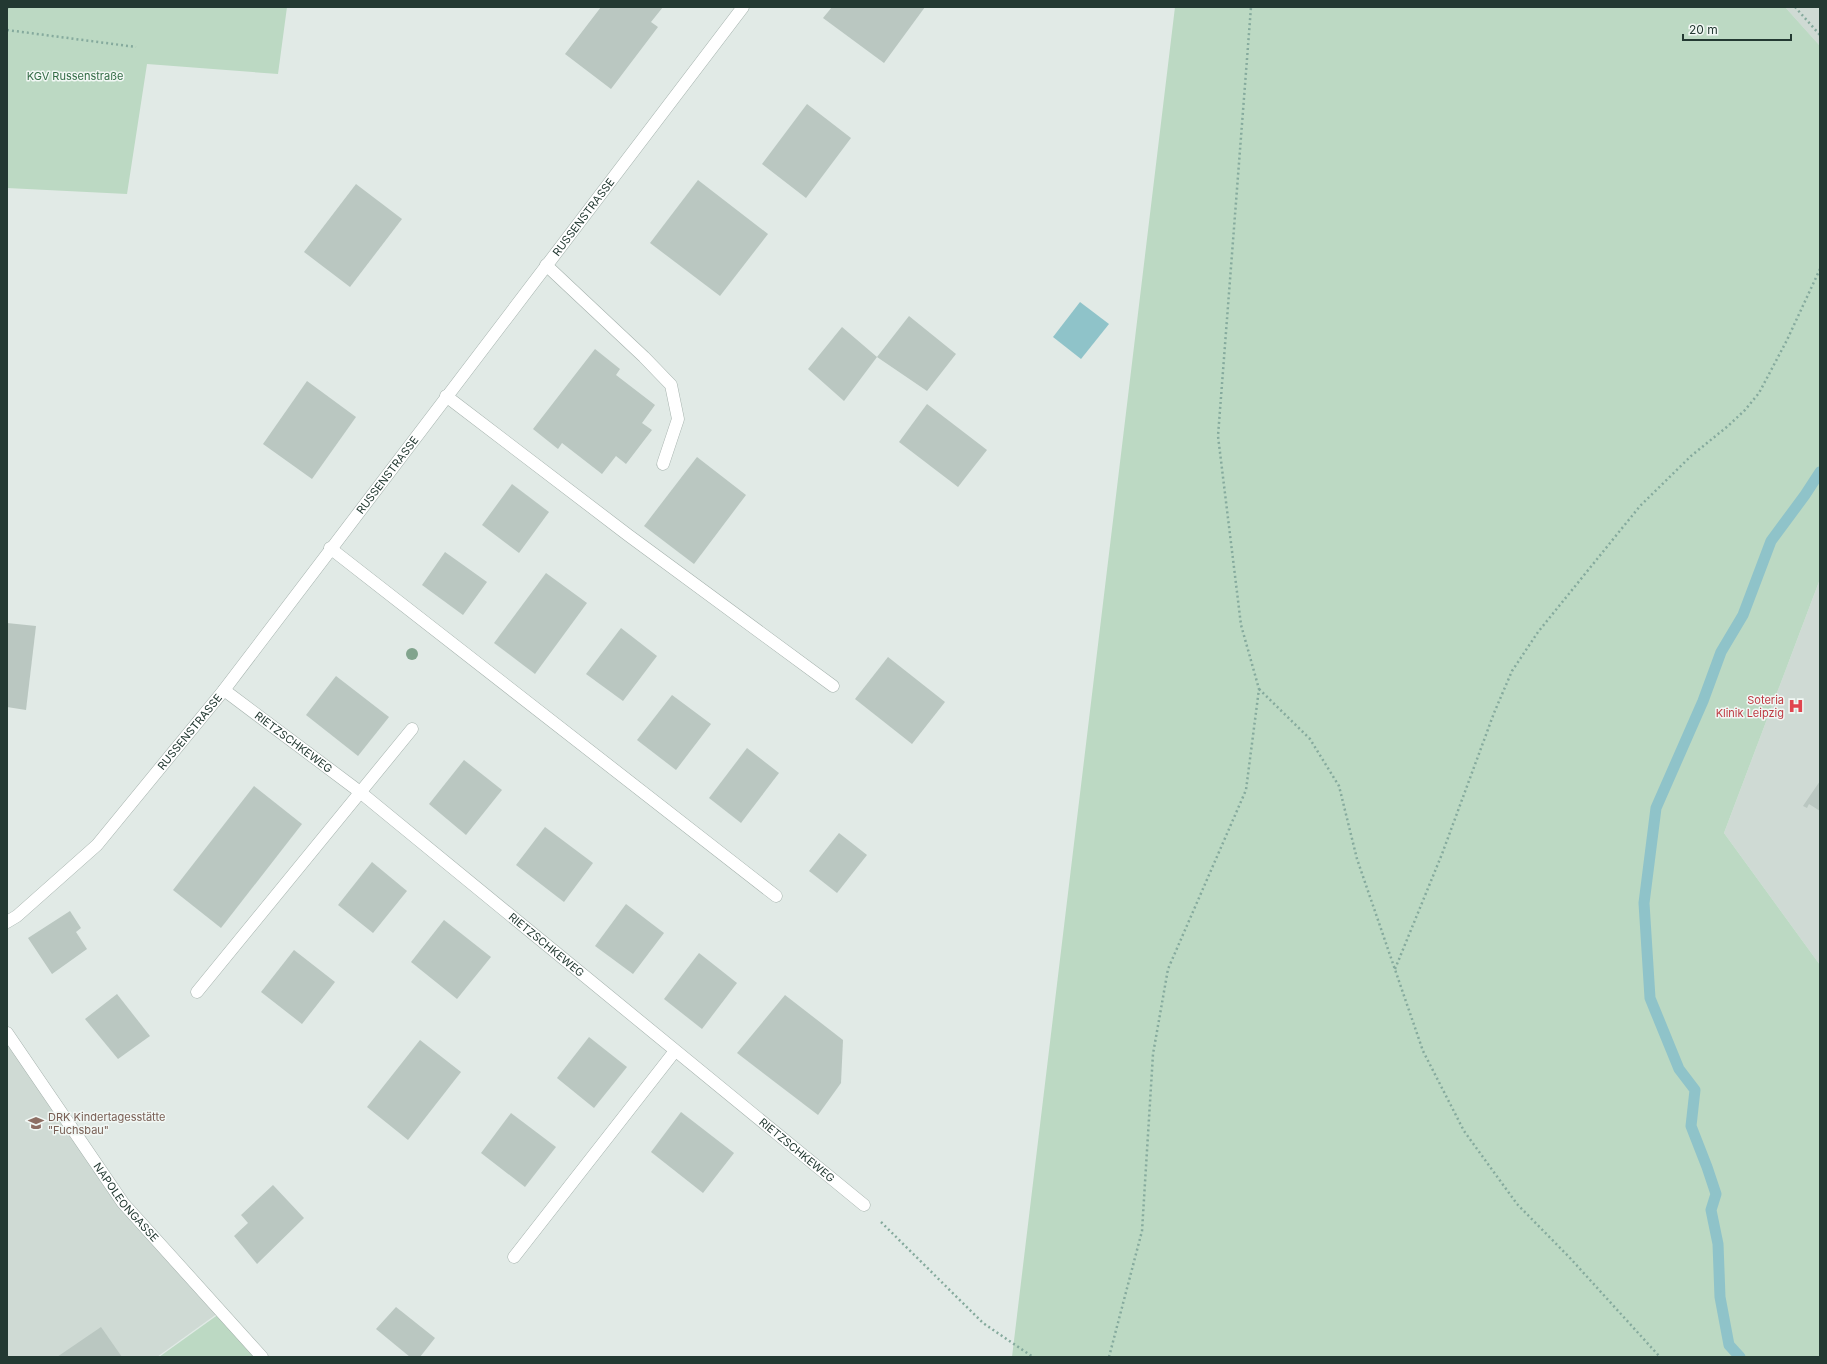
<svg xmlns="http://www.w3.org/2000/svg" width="1827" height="1364" font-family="Inter,sans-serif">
	<rect width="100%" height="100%" fill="#e1eae6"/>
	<g fill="#cfdad4">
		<polygon points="1785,7 1820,7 1820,46"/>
		<polygon points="1820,579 1820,965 1724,833"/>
		<polygon points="7,1039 122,1207 218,1313 157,1357 7,1357"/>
	</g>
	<g fill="#bcd9c3">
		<polygon points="7,7 287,7 278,74 147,64 127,194 7,188"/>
		<polygon points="1175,7 1785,7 1820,46 1820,579 1724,833 1820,965 1820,1357 1012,1357"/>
		<polygon points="219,1314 259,1357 159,1357"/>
	</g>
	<polygon fill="#8fc3c9" points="1080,302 1109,324 1081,359 1053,337"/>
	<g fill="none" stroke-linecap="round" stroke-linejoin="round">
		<polyline stroke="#8fc3c9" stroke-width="11" points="1740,1357 1729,1345 1720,1297 1718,1244 1711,1210 1716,1194 1707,1167 1691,1126 1695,1090 1679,1069 1650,998 1644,903 1656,808 1703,701 1721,652 1743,615 1771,541 1805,495 1820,472"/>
	</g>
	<g fill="#bac7c1">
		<polygon points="601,7 663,7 651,22 658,27 611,89 565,54"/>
		<polygon points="832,7 925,7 884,63 823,18"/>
		<polygon points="807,104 851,138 806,198 762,164"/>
		<polygon points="698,180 768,234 720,296 650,243"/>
		<polygon points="356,184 402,219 350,287 304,252"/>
		<polygon points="909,316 956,354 927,391 877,357"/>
		<polygon points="842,327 877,357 844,401 808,369"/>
		<polygon points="595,349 620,369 616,375 655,405 642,423 652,430 626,464 616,456 602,474 562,443 558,449 533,429"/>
		<polygon points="307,381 356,417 312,479 263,444"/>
		<polygon points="927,404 987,450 958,487 899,442"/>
		<polygon points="697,457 746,495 694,564 644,526"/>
		<polygon points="512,484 549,512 519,553 482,525"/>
		<polygon points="445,552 487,582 463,615 422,585"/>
		<polygon points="546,573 587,603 535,674 494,643"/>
		<polygon points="7,623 36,626 26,710 7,707"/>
		<polygon points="621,628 657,656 623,701 586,674"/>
		<polygon points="888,657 945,702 912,744 855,699"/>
		<polygon points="336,676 389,717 358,756 306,715"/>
		<polygon points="672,695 711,724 676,770 637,740"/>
		<polygon points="747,748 779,773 741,823 709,798"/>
		<polygon points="464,760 502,790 466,835 429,804"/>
		<polygon points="1820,781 1820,811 1809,804 1807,808 1803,806"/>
		<polygon points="254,786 302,824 221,928 173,890"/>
		<polygon points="545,827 593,863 564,902 516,865"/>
		<polygon points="839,833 867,855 837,893 809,871"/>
		<polygon points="372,862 407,891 373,933 338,905"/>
		<polygon points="626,904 664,933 633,974 595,946"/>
		<polygon points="70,911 81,928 76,932 87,949 52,974 28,938"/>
		<polygon points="444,920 491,957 457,999 411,962"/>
		<polygon points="294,950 335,982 302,1024 261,992"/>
		<polygon points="699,953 737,983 702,1029 664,999"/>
		<polygon points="117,994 150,1036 118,1059 85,1019"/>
		<polygon points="785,995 843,1040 841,1083 818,1115 737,1053"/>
		<polygon points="589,1037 627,1067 594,1108 557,1078"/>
		<polygon points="420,1040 461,1072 408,1140 367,1107"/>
		<polygon points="681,1112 734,1153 703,1193 651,1152"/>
		<polygon points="511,1113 556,1147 525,1187 481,1153"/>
		<polygon points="273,1185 304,1218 257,1264 234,1236 248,1223 241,1215"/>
		<polygon points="396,1307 435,1338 420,1357 410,1357 376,1329"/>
		<polygon points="101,1327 122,1357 57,1357"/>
	</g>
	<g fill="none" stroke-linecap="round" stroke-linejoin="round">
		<defs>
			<g id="minor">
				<polyline points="546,265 644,357 671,385 678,419 663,464"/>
				<polyline points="446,396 628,535 833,686"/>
				<polyline points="330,548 776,896"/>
				<path id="s1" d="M224 690 360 792 864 1205"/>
				<path id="s2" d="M7 922 17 916 97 845 224 690 743 7"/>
				<polyline points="197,992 412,729"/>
				<path id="s3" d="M7 1033 123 1203 262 1357"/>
				<polyline points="514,1257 675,1051"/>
			</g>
		</defs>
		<use href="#minor" stroke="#a4b1ac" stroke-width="13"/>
		<g stroke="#85aa9d" stroke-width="2.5" stroke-dasharray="2 3" stroke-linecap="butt">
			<polyline points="1795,7 1820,35"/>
			<polyline points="7,8 8,7"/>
			<polyline points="7,30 136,47"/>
			<polyline points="1259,689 1310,739 1339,786 1357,859 1423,1051 1464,1131 1517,1204 1570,1258 1660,1357"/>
			<polyline points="1395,969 1442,854 1494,713 1512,671 1538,632 1640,506 1691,456 1728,426 1745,410 1759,393 1787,340 1820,269"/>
			<polyline points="881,1222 983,1323 1033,1357"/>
			<polyline points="1109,1357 1142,1231 1153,1054 1168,969 1246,790 1259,689 1241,625 1218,436 1251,7"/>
		</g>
		<use href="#minor" stroke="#fff" stroke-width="12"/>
	</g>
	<circle fill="#81a48d" cx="412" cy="654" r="6"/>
	<defs>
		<symbol id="hospital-bare" viewBox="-9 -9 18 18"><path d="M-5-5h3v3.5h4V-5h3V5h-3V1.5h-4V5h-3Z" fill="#e0444e" stroke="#f1f7f4" stroke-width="2.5" paint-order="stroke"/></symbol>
		<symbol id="school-bare" viewBox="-9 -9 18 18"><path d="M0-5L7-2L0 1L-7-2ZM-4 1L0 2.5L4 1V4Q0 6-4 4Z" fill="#8d6e63" stroke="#f1f7f4" stroke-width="2.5" paint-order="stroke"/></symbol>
	</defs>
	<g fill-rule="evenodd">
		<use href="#hospital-bare" x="1785" y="695" width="22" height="22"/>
		<use href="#school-bare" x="25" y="1112" width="22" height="22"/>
	</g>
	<g text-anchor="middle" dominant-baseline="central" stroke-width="3" stroke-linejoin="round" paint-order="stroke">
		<g font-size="11" fill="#326b45" stroke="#f1f7f4">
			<text x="75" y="76">KGV Russenstraße</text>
		</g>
		<g font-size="11" fill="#233932" stroke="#f1f7f4">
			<text stroke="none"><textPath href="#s2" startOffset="913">RUSSENSTRASSE</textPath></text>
			<text stroke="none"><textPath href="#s2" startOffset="589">RUSSENSTRASSE</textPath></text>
			<text stroke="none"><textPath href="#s2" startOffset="265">RUSSENSTRASSE</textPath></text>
			<text stroke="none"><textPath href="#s1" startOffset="87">RIETZSCHKEWEG</textPath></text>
			<text stroke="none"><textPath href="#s1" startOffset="411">RIETZSCHKEWEG</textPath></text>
			<text stroke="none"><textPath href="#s1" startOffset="735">RIETZSCHKEWEG</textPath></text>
			<text stroke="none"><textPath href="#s3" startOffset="207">NAPOLEONGASSE</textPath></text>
		</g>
		<g font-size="11" fill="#be3a42" stroke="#f1f7f4" text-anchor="end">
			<text x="1784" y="700">Soteria<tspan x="1784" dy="13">Klinik Leipzig</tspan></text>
		</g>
		<g font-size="11" fill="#785e54" stroke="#f1f7f4" text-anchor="start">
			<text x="48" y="1117">DRK Kindertagesstätte<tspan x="48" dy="13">"Fuchsbau"</tspan></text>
		</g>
	</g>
	<rect width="1827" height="1364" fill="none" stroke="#233932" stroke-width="16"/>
	<path d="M1683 34v6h108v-6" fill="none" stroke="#233932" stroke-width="2"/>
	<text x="1689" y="34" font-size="12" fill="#233932" stroke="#f1f7f4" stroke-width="3" paint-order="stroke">20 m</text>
</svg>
